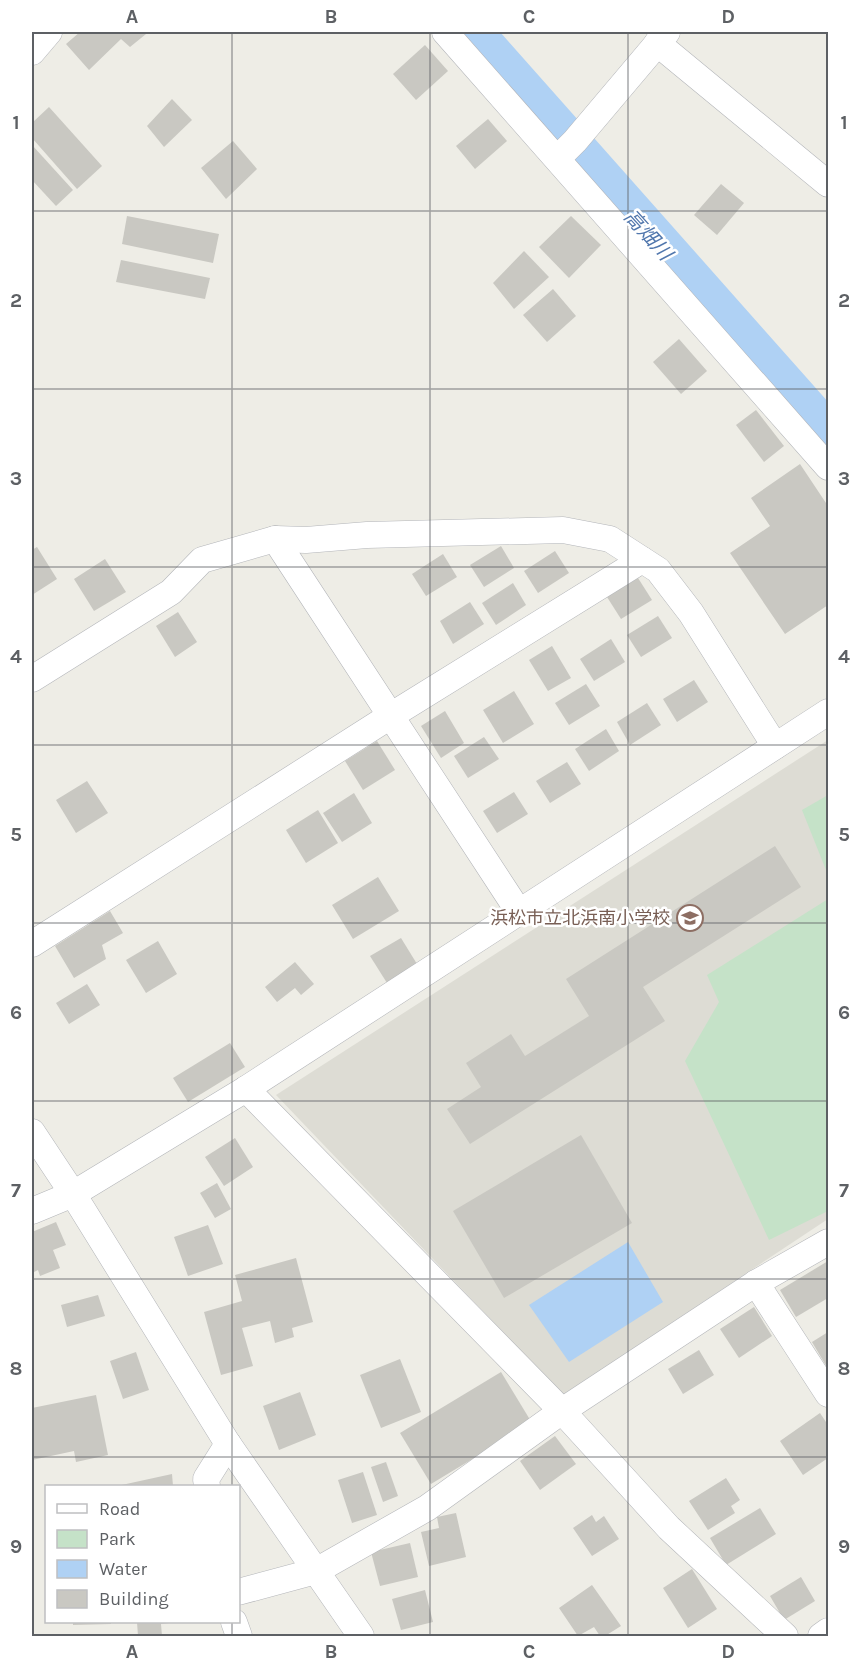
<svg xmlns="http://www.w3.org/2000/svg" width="860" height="1668" font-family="Karla,'Noto Sans JP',sans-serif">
	<rect width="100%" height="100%" fill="#eeede6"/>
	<polygon fill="#dddcd4" points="828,740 828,1219 563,1395 276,1095"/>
	<g fill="#c5e2c8">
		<polygon points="828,795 828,875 802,810"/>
		<polygon points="828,899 828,1211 769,1240 685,1061 719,1002 707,975"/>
	</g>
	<polygon fill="#afd1f4" points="628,1242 663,1302 569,1362 529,1305"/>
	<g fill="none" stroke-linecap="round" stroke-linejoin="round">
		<polyline stroke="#afd1f4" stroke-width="48" points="468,32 828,438"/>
	</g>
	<g fill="#c9c8c2">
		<polygon points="80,32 144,32 146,34 130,47 121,39 89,70 66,44"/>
		<polygon points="425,45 448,71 416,100 393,74"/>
		<polygon points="172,99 192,120 164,147 147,126"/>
		<polygon points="49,107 102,166 77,189 32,138 32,123"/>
		<polygon points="488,119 507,141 475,169 456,146"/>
		<polygon points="233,141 257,169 226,199 201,168"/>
		<polygon points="32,145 73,190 56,206 32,180"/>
		<polygon points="721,184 744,203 717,235 694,215"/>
		<polygon points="127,216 219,234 213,263 122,244"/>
		<polygon points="571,216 601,245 569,278 539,247"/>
		<polygon points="524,251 549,277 514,309 493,283"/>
		<polygon points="121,260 210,278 205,299 116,282"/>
		<polygon points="553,289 576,316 547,342 523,315"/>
		<polygon points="679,339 707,371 681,394 653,362"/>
		<polygon points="756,410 784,446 764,462 736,425"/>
		<polygon points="800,464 828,506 828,605 785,634 730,553 770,526 751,498"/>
		<polygon points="501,546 514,568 484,587 470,565"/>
		<polygon points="37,547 57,579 32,595 32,550"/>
		<polygon points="555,551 569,573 538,593 524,571"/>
		<polygon points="443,554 457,577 426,596 412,574"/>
		<polygon points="105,559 126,592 94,611 74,579"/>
		<polygon points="638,578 652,600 621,619 607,597"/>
		<polygon points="513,583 526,605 496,625 482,603"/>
		<polygon points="470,602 484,624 453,644 440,621"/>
		<polygon points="178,612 197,642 175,657 156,626"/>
		<polygon points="658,616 672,638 641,657 627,635"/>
		<polygon points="611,639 625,662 594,681 580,659"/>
		<polygon points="552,646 571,678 548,691 529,660"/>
		<polygon points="694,680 708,702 677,722 663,699"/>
		<polygon points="586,684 600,706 569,725 555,703"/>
		<polygon points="514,691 534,724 503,743 483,710"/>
		<polygon points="647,703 661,725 630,745 617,722"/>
		<polygon points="445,711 464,743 441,758 421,726"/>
		<polygon points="606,729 619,751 589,771 575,749"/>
		<polygon points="484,737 499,759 468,778 454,756"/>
		<polygon points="377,741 395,770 363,790 345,761"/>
		<polygon points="567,762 581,784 550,803 536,781"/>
		<polygon points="87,781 108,813 76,833 56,800"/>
		<polygon points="514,792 528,814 497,833 483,811"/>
		<polygon points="354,793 372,823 342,842 323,813"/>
		<polygon points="318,810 338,843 306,863 286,830"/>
		<polygon points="775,846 801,887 643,987 665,1021 470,1144 447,1109 481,1087 466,1063 511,1034 525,1056 589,1016 566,979"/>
		<polygon points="378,877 399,911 353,939 332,905"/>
		<polygon points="110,911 123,933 102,945 106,959 74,978 55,946"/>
		<polygon points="401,938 417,964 387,983 370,956"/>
		<polygon points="158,941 177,974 146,993 126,960"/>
		<polygon points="295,962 314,984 301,995 295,988 277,1002 265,987"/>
		<polygon points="87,984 100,1005 69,1024 56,1003"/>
		<polygon points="230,1043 245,1067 188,1102 173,1078"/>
		<polygon points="581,1135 632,1223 504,1298 453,1211"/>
		<polygon points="235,1138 253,1167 224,1186 205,1157"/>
		<polygon points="217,1183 231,1209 215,1218 200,1193"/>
		<polygon points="56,1222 66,1245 53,1250 60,1268 40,1276 38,1270 32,1273 32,1232"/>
		<polygon points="208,1225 223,1264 188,1276 174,1237"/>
		<polygon points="296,1258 313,1322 292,1328 294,1337 275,1343 270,1321 242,1328 253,1366 221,1375 204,1312 242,1301 235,1275"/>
		<polygon points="828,1261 828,1298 796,1317 780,1290"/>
		<polygon points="98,1295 105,1316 67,1327 61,1305"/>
		<polygon points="754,1307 772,1336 739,1358 720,1329"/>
		<polygon points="828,1332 828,1369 812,1342"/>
		<polygon points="699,1350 714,1375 683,1394 668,1369"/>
		<polygon points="136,1352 149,1390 123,1399 110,1361"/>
		<polygon points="400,1359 421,1412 381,1428 360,1375"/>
		<polygon points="501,1372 532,1423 431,1484 400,1433"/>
		<polygon points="300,1392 316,1435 279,1450 263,1406"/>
		<polygon points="96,1395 108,1455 76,1462 74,1451 32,1460 32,1408"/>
		<polygon points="820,1413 828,1425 828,1458 803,1475 780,1441"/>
		<polygon points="555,1436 576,1464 540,1490 520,1461"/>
		<polygon points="386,1462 398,1496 383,1502 371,1467"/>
		<polygon points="363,1472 377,1515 352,1523 338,1480"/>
		<polygon points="172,1474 173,1486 117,1486"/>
		<polygon points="726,1478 740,1500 731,1506 735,1513 708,1530 689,1501"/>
		<polygon points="760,1508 776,1534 726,1565 710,1538"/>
		<polygon points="456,1513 466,1557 429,1566 421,1532 439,1528 437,1517"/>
		<polygon points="592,1515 596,1522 604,1516 619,1539 592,1556 573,1528"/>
		<polygon points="410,1543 418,1577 380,1586 371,1552"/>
		<polygon points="692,1569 717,1609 688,1628 663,1588"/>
		<polygon points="801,1577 815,1601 784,1620 770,1596"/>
		<polygon points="592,1585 621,1626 605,1636 600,1636 594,1627 578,1636 559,1608"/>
		<polygon points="425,1590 433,1622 401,1630 392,1599"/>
		<polygon points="73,1622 111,1622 111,1624 73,1625"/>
		<polygon points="137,1622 169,1622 169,1623 161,1624 162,1636 138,1636"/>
	</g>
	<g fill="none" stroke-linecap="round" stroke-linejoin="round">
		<defs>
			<g id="minor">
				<polyline points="445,32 828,467"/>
				<polyline points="657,43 828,184"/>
				<polyline points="32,52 49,32"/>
				<polyline points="558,158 575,141 667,32"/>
				<polyline points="275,539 519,912"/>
				<polyline points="32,679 171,592 202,560 275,539 306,540 367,535 563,530 610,539 658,570 691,613 775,746"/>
				<polyline points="32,944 392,715 642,560"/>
				<polyline points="246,1089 562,1411 669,1528 785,1636"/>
				<polyline points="32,1132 73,1194 228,1444 361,1636"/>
				<polyline points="32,1211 73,1194 246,1089 828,712"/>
				<polyline points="756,1283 828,1394"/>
				<polyline points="207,1486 206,1479 228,1444"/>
				<polyline points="238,1592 316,1571 427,1508 562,1411 756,1283 828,1242"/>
				<polyline points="234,1622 239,1636"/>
				<polyline points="821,1636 828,1631"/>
			</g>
		</defs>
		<use href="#minor" stroke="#b3b5b9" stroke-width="27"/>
		<use href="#minor" stroke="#fff" stroke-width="26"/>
	</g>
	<path fill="none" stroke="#5d6064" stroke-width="1.5" stroke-opacity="0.55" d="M232 32V1486M430 32V1636M628 32V1636M32 211H828M32 389H828M32 567H828M32 745H828M32 923H828M32 1101H828M32 1279H828M32 1457H828M232 1622V1636"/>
	<defs>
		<symbol id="school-ring" viewBox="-11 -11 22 22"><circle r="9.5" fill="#fff" stroke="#8d6e63" stroke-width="1.5"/><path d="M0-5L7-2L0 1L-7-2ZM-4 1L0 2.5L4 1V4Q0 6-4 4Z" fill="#8d6e63"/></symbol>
	</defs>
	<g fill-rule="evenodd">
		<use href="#school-ring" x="675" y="903" width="30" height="30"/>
	</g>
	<g text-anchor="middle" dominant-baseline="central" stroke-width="5" stroke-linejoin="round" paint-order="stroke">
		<g font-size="18" fill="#785e54" stroke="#fff" text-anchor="end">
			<text x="670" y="918">浜松市立北浜南小学校</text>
		</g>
		<g font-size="20" font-style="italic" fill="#5177ad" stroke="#fff">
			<text transform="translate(648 235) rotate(48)">高畑川</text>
		</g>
	</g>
	<rect width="860" height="1668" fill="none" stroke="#ffffff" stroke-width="66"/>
	<rect x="45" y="1485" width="195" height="138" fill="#ffffff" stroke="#bebfc1" stroke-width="1.5"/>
	<rect x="57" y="1504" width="30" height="9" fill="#ffffff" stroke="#bebfc1" stroke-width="1.5"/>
	<text x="99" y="1515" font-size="18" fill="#5d6064">Road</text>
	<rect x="57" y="1530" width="30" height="18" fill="#c5e2c8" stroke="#bebfc1" stroke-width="1.5"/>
	<text x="99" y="1545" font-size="18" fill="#5d6064">Park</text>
	<rect x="57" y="1560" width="30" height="18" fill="#afd1f4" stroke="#bebfc1" stroke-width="1.5"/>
	<text x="99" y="1575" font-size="18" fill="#5d6064">Water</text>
	<rect x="57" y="1590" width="30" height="18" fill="#c9c8c2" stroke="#bebfc1" stroke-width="1.5"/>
	<text x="99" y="1605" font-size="18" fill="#5d6064">Building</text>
	<rect x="33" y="33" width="794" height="1602" fill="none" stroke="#5d6064" stroke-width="2"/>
	<g font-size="20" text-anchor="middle" font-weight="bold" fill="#5d6064">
		<text x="132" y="23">A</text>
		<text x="331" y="23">B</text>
		<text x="529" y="23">C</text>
		<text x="728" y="23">D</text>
		<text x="16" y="129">1</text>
		<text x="844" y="129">1</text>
		<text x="16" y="307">2</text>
		<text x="844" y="307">2</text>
		<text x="16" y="485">3</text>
		<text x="844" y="485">3</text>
		<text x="16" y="663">4</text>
		<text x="844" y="663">4</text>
		<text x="16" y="841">5</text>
		<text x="844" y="841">5</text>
		<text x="16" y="1019">6</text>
		<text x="844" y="1019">6</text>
		<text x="16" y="1197">7</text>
		<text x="844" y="1197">7</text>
		<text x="16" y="1375">8</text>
		<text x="844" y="1375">8</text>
		<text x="16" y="1553">9</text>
		<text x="844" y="1553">9</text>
		<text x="132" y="1658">A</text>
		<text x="331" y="1658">B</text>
		<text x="529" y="1658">C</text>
		<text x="728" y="1658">D</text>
	</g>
</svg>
